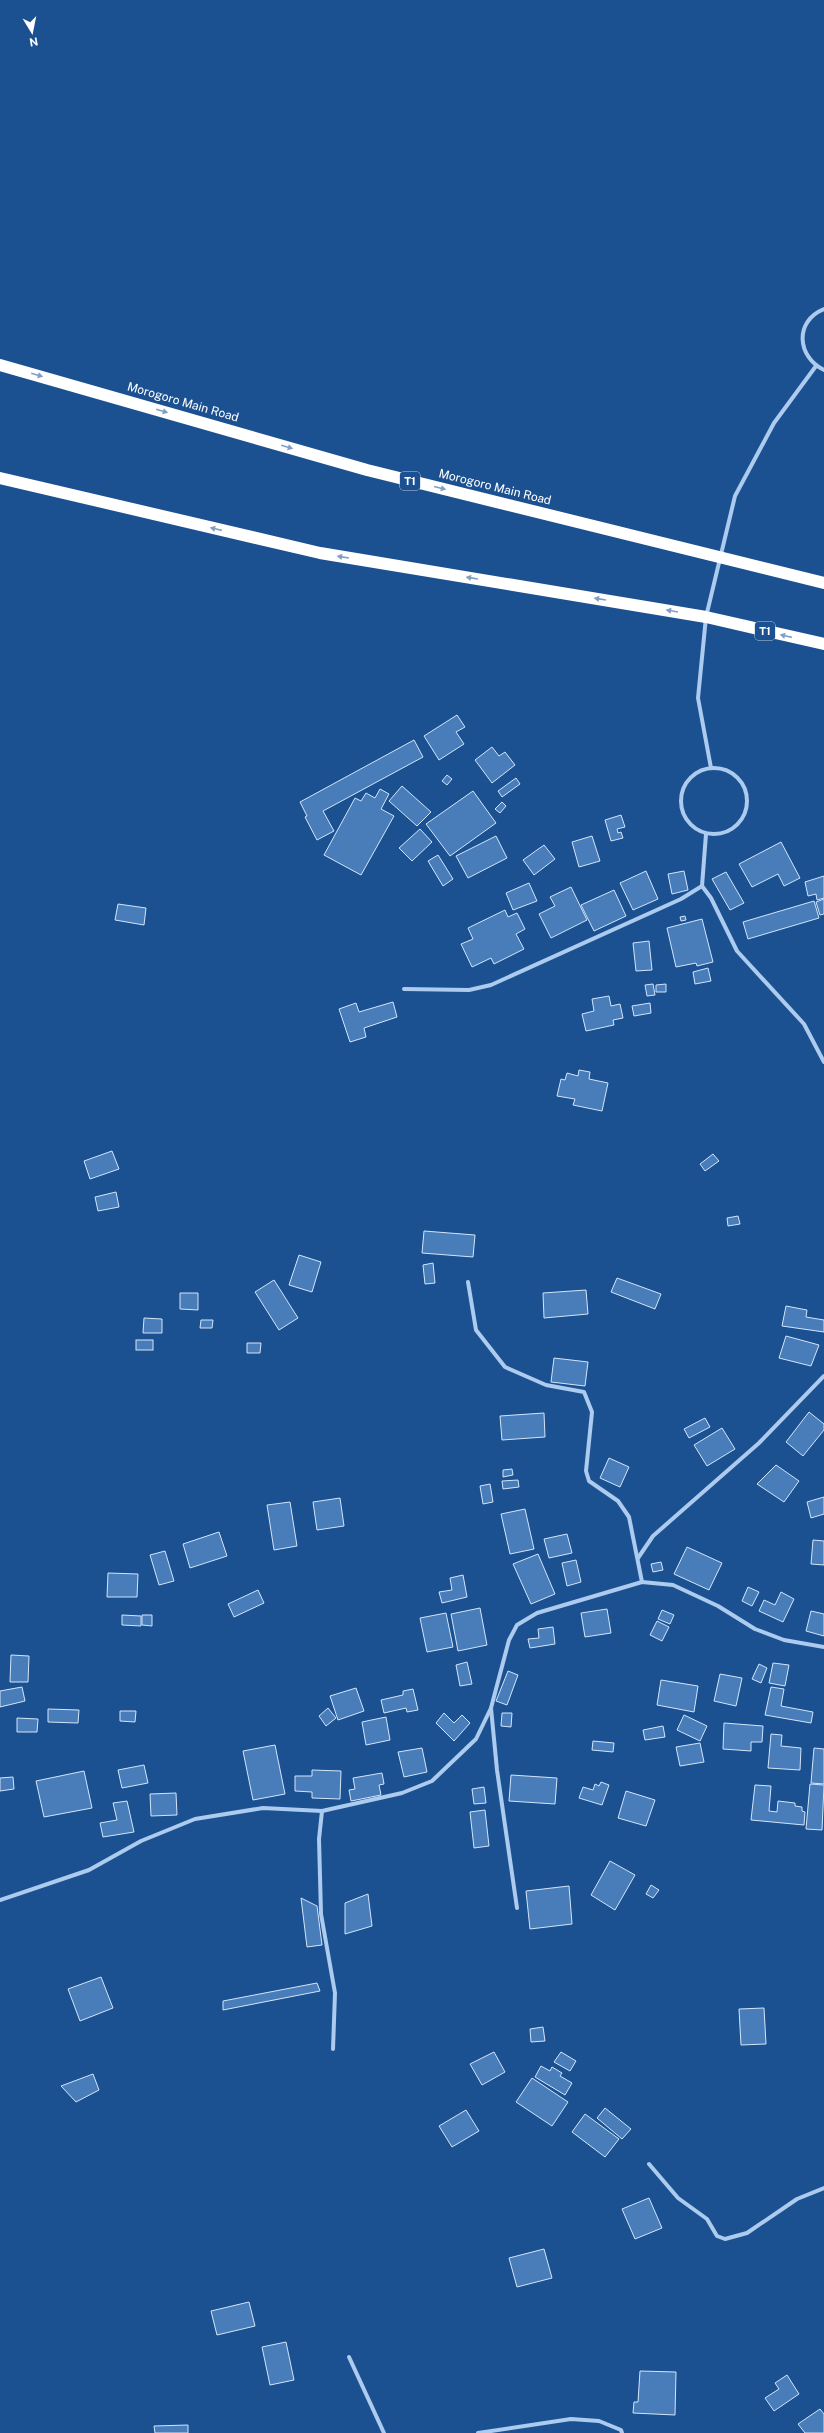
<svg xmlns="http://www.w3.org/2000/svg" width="824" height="2433" font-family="'Public Sans',sans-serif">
	<rect width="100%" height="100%" fill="#1c5191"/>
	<g fill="#497dba" stroke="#d2e5fa">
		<polygon points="457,715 465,727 456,732 464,744 439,760 424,736"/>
		<polygon points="414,740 423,757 323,811 334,831 317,840 305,817 307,816 300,802"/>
		<polygon points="492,747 499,756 505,752 515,765 492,783 475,760"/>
		<polygon points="447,775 452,779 447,785 442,781"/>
		<polygon points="516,778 520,784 502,797 498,791"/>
		<polygon points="402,786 431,812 417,826 389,801"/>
		<polygon points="380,789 389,794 381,809 394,816 361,875 324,855 355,798 361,801 366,793 375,798"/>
		<polygon points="473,791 496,823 450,856 426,824"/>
		<polygon points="502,802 506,806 500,813 495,809"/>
		<polygon points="621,815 625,827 617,829 618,833 621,832 623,838 611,841 605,820"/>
		<polygon points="420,829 432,842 412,861 399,848"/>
		<polygon points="496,836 507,858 468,878 456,856"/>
		<polygon points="592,836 600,861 579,867 572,842"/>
		<polygon points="781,842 800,878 784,886 778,874 752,887 739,864"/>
		<polygon points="544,845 555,859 534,875 523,860"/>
		<polygon points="438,855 453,879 443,886 428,861"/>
		<polygon points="646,871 658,899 633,910 620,883"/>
		<polygon points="684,871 688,890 672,894 668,874"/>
		<polygon points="726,872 744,903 730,910 712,879"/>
		<polygon points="824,876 824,898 817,900 816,894 808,896 805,882"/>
		<polygon points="529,883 537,901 513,910 506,893"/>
		<polygon points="571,887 587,920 551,938 539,914 555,906 550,897"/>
		<polygon points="614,890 626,916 594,931 581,905"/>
		<polygon points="824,899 824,914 820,915 816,902"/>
		<polygon points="814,901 819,918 748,939 743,922"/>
		<polygon points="118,904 146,908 144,925 115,920"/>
		<polygon points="505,910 508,917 517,913 525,929 516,934 524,949 494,964 491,958 472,967 461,944 473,939 468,928"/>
		<polygon points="685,916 686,920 681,921 680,917"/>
		<polygon points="702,919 713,962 697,966 696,963 676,967 667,928"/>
		<polygon points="649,941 652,970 636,971 633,943"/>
		<polygon points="708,968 711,981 695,984 693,972"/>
		<polygon points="653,984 655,995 647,996 645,985"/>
		<polygon points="666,984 666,992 656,992 656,985"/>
		<polygon points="609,996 611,1006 620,1004 623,1018 613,1020 614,1025 586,1031 582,1014 594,1011 592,999"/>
		<polygon points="393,1002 397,1017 364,1028 366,1037 350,1042 339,1009 356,1003 359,1012"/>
		<polygon points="650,1003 651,1013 634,1016 632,1006"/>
		<polygon points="579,1070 590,1072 589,1079 608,1083 602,1111 573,1105 575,1099 557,1096 561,1079 565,1080 567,1073 578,1076"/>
		<polygon points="112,1151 119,1169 90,1179 84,1161"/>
		<polygon points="713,1154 719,1161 705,1171 700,1164"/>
		<polygon points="116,1192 119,1207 98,1211 95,1197"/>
		<polygon points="738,1216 740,1224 728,1226 727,1218"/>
		<polygon points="424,1231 475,1235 473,1257 422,1253"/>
		<polygon points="299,1255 321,1262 312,1292 289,1285"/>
		<polygon points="433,1263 435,1283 425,1284 423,1265"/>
		<polygon points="617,1278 661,1294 655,1309 611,1292"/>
		<polygon points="274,1280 298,1318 279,1330 255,1292"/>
		<polygon points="586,1290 588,1314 544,1318 543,1293"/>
		<polygon points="180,1293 198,1293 198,1310 180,1309"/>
		<polygon points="786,1306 807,1310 806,1317 824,1320 824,1332 782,1326"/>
		<polygon points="144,1318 162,1319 162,1333 143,1333"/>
		<polygon points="201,1320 213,1320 212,1328 200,1328"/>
		<polygon points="786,1336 819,1345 811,1366 779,1358"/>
		<rect x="136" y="1340" width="17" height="10"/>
		<polygon points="247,1343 261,1343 260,1353 247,1353"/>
		<polygon points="554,1358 588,1362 585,1386 551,1382"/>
		<polygon points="809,1412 824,1424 824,1430 803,1456 786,1442"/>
		<polygon points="544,1413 545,1437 502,1440 500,1416"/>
		<polygon points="705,1418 710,1427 689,1438 684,1429"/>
		<polygon points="722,1428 735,1449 707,1466 694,1445"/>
		<polygon points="609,1458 629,1467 620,1487 600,1478"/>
		<polygon points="776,1465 799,1481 784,1502 757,1484"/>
		<polygon points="512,1469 513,1475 503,1477 503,1470"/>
		<polygon points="518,1480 519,1487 503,1489 502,1481"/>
		<polygon points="490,1484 493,1502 483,1504 480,1486"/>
		<polygon points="824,1497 824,1514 811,1518 807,1502"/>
		<polygon points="340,1498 344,1526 317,1530 313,1502"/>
		<polygon points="290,1502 297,1546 274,1550 267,1505"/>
		<polygon points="525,1509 534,1549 510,1554 501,1514"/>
		<polygon points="219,1532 227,1556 190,1568 183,1544"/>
		<polygon points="567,1534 572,1553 549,1558 544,1539"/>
		<polygon points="813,1540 824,1541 824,1565 811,1564"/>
		<polygon points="687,1547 722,1563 709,1590 674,1574"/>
		<polygon points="165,1551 174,1581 159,1585 150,1555"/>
		<polygon points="538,1554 555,1594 531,1604 513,1564"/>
		<polygon points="576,1560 581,1582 567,1586 562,1563"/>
		<polygon points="661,1562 663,1570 653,1572 651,1564"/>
		<polygon points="108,1573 138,1574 137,1597 107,1597"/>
		<polygon points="463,1575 467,1597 442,1603 439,1592 452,1590 450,1578"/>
		<polygon points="748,1587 759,1592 752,1606 742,1601"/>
		<polygon points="258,1590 264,1603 234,1617 228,1604"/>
		<polygon points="781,1592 794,1599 783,1622 759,1611 764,1600 775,1605"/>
		<polygon points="480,1608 487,1645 458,1651 451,1614"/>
		<polygon points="607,1609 611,1633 585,1637 581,1613"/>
		<polygon points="662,1610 674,1615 670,1624 658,1619"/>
		<polygon points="811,1611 824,1614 824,1636 806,1631"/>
		<polygon points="446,1613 453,1647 427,1652 420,1618"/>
		<polygon points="122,1615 141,1616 141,1626 122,1625"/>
		<polygon points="142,1615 152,1615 152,1626 142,1625"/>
		<polygon points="657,1621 669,1627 662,1641 650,1635"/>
		<polygon points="553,1627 555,1644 530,1648 528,1639 539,1638 538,1629"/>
		<polygon points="11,1655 29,1656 28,1682 10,1682"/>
		<polygon points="467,1662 472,1684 460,1686 456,1665"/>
		<polygon points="773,1663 789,1665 785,1686 769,1683"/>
		<polygon points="759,1664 767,1668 761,1683 752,1679"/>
		<polygon points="508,1671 518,1675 507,1705 496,1701"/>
		<polygon points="720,1674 742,1678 736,1706 714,1701"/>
		<polygon points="661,1680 698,1686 694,1712 657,1705"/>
		<polygon points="22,1687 25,1701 0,1707 0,1691"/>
		<polygon points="771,1687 784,1689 781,1706 813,1712 811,1723 765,1715"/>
		<polygon points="356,1688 364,1711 338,1720 330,1696"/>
		<polygon points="413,1689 418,1710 407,1712 406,1708 384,1713 381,1700 403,1695 403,1691"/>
		<polygon points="328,1708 336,1718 326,1726 319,1716"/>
		<polygon points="48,1709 79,1710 78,1723 48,1722"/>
		<polygon points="120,1711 136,1711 135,1722 120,1721"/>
		<polygon points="444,1713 454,1723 462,1715 470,1723 454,1741 436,1723"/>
		<polygon points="502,1713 512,1713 511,1727 501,1726"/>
		<polygon points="684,1715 707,1726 700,1741 677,1730"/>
		<polygon points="386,1717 390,1740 366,1745 362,1722"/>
		<polygon points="17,1718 38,1719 37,1732 17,1732"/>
		<polygon points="724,1723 763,1726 762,1742 751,1742 751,1751 723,1749"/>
		<polygon points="663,1726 665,1737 645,1740 643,1730"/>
		<polygon points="771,1734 782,1735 781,1746 801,1748 800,1770 768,1768"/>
		<polygon points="593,1741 614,1743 613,1752 592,1750"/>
		<polygon points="700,1743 704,1762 680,1766 676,1747"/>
		<polygon points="275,1745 285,1794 253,1800 243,1751"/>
		<polygon points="422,1748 427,1772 404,1777 398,1752"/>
		<polygon points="814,1748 824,1749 824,1784 811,1783"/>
		<polygon points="144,1765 148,1783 122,1788 118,1770"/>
		<polygon points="312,1770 341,1771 340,1799 312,1798 312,1792 295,1791 295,1776 312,1776"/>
		<polygon points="84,1771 92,1808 44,1817 36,1781"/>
		<polygon points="382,1773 384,1784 379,1785 381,1795 351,1801 349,1790 355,1789 353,1778"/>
		<polygon points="511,1775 557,1778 555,1804 509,1801"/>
		<polygon points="13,1777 14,1789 0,1791 0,1778"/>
		<polygon points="601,1782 609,1785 602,1805 579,1798 583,1787 593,1790 595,1784 599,1786"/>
		<polygon points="810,1784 824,1785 822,1830 806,1829"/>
		<polygon points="755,1785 771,1786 769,1811 777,1812 778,1801 795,1803 795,1806 802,1807 802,1811 805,1812 804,1825 751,1820"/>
		<polygon points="484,1787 486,1803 474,1804 472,1789"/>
		<polygon points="626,1791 655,1800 646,1826 618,1818"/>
		<polygon points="176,1793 177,1815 151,1816 150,1794"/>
		<polygon points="127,1801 134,1832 103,1837 100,1823 117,1820 113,1803"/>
		<polygon points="485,1810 489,1846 474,1848 470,1812"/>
		<polygon points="610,1861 635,1875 615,1910 591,1895"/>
		<polygon points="651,1885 659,1890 653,1898 646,1894"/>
		<polygon points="569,1886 572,1924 530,1929 526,1891"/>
		<polygon points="368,1894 372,1926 345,1934 345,1903"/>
		<polygon points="301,1898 317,1906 322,1945 307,1947"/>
		<polygon points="101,1977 113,2008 80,2021 68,1989"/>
		<polygon points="317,1983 320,1991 223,2010 223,2001"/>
		<polygon points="764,2008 766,2044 741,2045 739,2009"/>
		<polygon points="543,2027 545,2041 531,2042 530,2029"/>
		<polygon points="494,2052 505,2072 482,2085 470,2064"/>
		<polygon points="561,2052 576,2061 570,2071 554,2062"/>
		<polygon points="541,2066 550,2071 552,2067 562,2073 560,2076 572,2083 565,2095 535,2077"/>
		<polygon points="93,2074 99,2090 76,2102 61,2086"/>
		<polygon points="532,2078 568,2102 552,2126 516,2102"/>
		<polygon points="605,2108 631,2129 622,2139 597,2118"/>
		<polygon points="466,2110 479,2131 452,2147 439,2126"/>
		<polygon points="585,2114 619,2139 605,2157 572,2132"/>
		<polygon points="649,2198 662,2228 635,2239 622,2209"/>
		<polygon points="544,2249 552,2278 517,2287 509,2258"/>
		<polygon points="249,2302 255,2326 217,2335 211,2311"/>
		<polygon points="286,2342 294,2380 270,2385 262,2347"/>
		<polygon points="640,2371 676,2372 675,2415 633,2413 634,2402 638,2402"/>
		<polygon points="787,2375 799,2394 774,2411 765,2398 779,2389 775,2383"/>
		<polygon points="820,2409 824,2414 824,2433 805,2433 798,2424"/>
		<polygon points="188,2425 188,2433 155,2433 154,2426"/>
	</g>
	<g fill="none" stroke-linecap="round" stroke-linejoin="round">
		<g stroke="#accbee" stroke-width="4">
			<path d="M824 309C794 321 797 357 824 370"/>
			<polyline points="711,768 698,698 706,617 735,496 774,423 816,366"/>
			<circle cx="714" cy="801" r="33"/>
			<polyline points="706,834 702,886 711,898 737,951 804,1024 824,1062"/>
			<polyline points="404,989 469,990 491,985 681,899 702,886"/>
			<polyline points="468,1282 476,1330 505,1367 546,1385 584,1392 592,1412 586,1471 589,1481 618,1501 629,1517 642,1582"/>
			<polyline points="638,1558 653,1536 759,1443 824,1376"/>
			<polyline points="491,1708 497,1770 517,1908"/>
			<polyline points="322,1811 319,1839 321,1914 335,1993 333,2049"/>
			<polyline points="0,1900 89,1870 141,1841 195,1819 263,1808 322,1811 402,1793 432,1781 476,1739 491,1708 509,1640 517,1625 537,1613 642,1582 673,1585 718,1606 755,1629 784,1640 824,1647"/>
			<polyline points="649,2164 678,2198 707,2219 717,2236 725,2239 747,2233 797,2199 824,2188"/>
			<polyline points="349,2357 384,2433"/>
			<polyline points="478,2433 571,2419 599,2421 621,2430 622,2433"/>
		</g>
		<g stroke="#fff" stroke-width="12">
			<polyline points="0,365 367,470 824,583"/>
			<polyline points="0,478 320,553 706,617 824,644"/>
		</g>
	</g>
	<defs><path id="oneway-solid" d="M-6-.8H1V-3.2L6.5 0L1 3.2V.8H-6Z"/></defs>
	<g fill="#829fc2">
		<use href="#oneway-solid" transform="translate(37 375) rotate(16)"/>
		<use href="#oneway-solid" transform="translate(162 411) rotate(16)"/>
		<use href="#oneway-solid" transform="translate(287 447) rotate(16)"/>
		<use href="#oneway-solid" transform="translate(440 488) rotate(14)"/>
		<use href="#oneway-solid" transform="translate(216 529) rotate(-167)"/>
		<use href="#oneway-solid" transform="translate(343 557) rotate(-171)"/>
		<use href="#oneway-solid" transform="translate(472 578) rotate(-171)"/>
		<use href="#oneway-solid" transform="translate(600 599) rotate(-171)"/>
		<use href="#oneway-solid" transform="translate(672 611) rotate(-170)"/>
		<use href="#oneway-solid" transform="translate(786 636) rotate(-167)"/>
	</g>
	<g text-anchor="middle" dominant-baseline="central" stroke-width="3" stroke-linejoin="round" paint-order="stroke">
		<g fill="#1c5191" stroke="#bbcbde" stroke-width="1">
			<rect x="400" y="472" width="20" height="18" rx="3"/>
			<rect x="755" y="622" width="20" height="18" rx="3"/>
		</g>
		<g font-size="11" font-weight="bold" fill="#fff">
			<text x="410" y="481">T1</text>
			<text x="765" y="631">T1</text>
		</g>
		<g font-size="12" fill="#fff" stroke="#1c5191">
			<text transform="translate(183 402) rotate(16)">Morogoro Main Road</text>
			<text transform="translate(495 487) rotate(14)">Morogoro Main Road</text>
		</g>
	</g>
	<g transform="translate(32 32) rotate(170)" stroke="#1c5191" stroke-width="3" paint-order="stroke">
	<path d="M0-3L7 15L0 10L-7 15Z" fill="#ffffff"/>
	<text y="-6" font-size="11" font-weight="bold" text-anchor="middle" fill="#ffffff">N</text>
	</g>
</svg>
